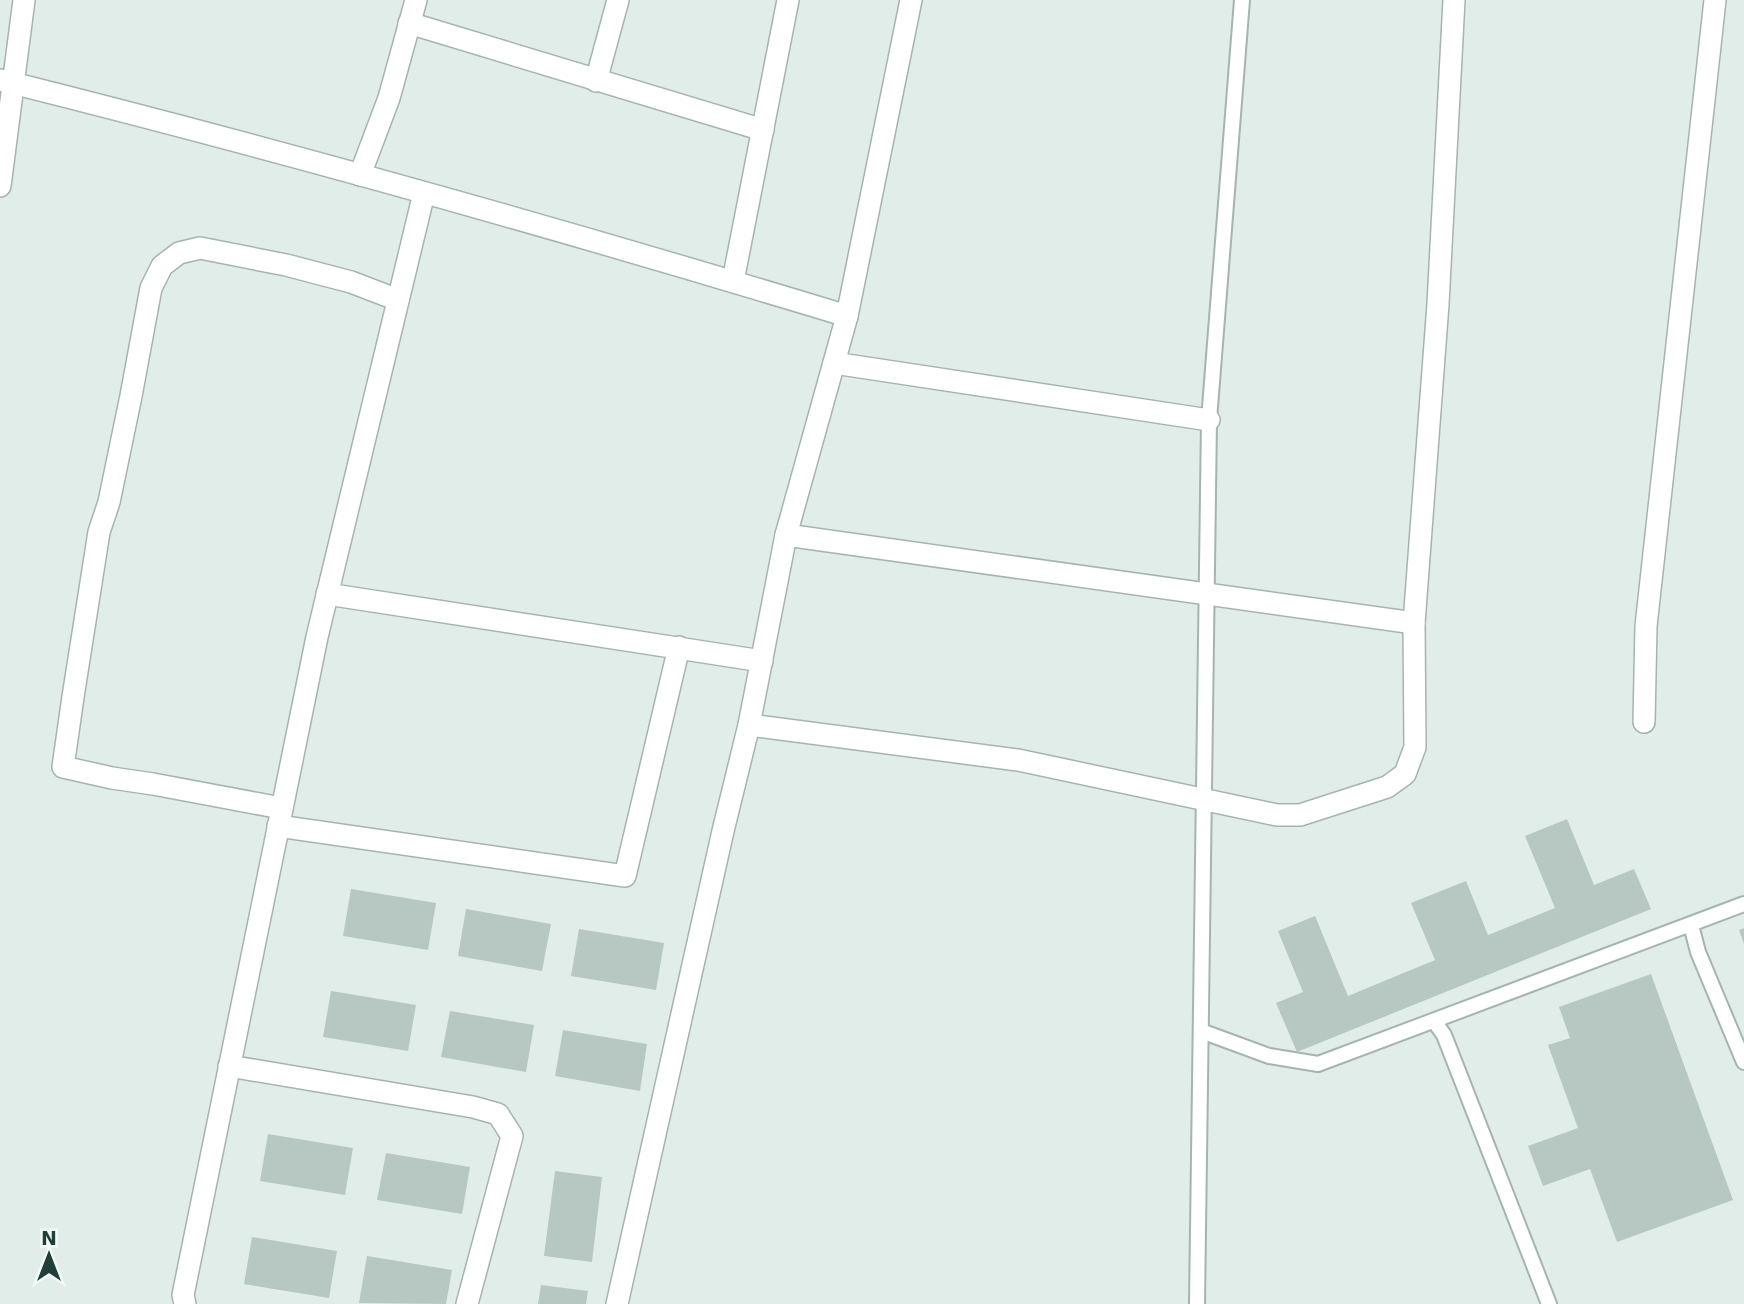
<svg xmlns="http://www.w3.org/2000/svg" width="1744" height="1304" font-family="'DejaVu Sans',sans-serif">
	<rect width="100%" height="100%" fill="#e1ede9"/>
	<g fill="#b7c8c3">
		<polygon points="1567,819 1594,885 1634,869 1651,909 1297,1052 1276,1003 1303,992 1278,931 1315,916 1348,996 1435,960 1411,903 1466,881 1488,935 1555,908 1525,836"/>
		<polygon points="351,889 436,903 428,950 343,936"/>
		<polygon points="466,909 551,924 542,971 458,956"/>
		<polygon points="1744,928 1744,944 1739,930"/>
		<polygon points="579,929 664,943 656,990 571,976"/>
		<polygon points="1651,974 1733,1200 1617,1242 1590,1169 1543,1186 1528,1146 1578,1128 1548,1045 1570,1038 1559,1007"/>
		<polygon points="331,991 416,1005 408,1051 323,1037"/>
		<polygon points="450,1011 534,1025 526,1072 441,1057"/>
		<polygon points="563,1030 647,1044 640,1091 555,1076"/>
		<polygon points="268,1134 353,1148 345,1195 260,1181"/>
		<polygon points="386,1153 470,1167 462,1214 377,1200"/>
		<polygon points="555,1171 602,1177 592,1262 544,1256"/>
		<polygon points="252,1237 337,1251 329,1298 244,1284"/>
		<polygon points="367,1256 452,1270 446,1304 359,1303"/>
		<polygon points="541,1285 588,1291 586,1304 538,1304"/>
	</g>
	<g fill="none" stroke-linecap="round" stroke-linejoin="round">
		<defs>
			<g id="lane">
				<polyline points="1691,925 1698,952 1744,1062"/>
				<polyline points="1434,1021 1444,1035 1549,1304"/>
				<polyline points="1201,1031 1269,1056 1318,1064 1744,904"/>
				<polyline points="1197,1304 1209,420 1242,0"/>
			</g>
			<g id="street">
				<polyline points="409,23 763,130"/>
				<path d="M0 80C284 151 567 231 847 316L786 535 749 725 723 831 617 1304"/>
				<polyline points="596,81 618,0"/>
				<polyline points="360,175 389,98 416,0"/>
				<polyline points="0,186 24,0"/>
				<polyline points="733,281 788,0"/>
				<polyline points="847,316 911,0"/>
				<polyline points="834,363 1209,420"/>
				<polyline points="786,535 1414,623"/>
				<polyline points="327,594 762,661"/>
				<polyline points="1644,722 1646,626 1715,0"/>
				<polyline points="749,725 1018,760 1277,815 1300,815 1387,787 1405,774 1415,747 1414,623 1438,304 1454,0"/>
				<polyline points="281,808 153,784 112,778 63,767 73,697 99,532 109,502 131,396 151,288 162,266 179,253 200,248 286,265 351,282 398,300"/>
				<polyline points="278,826 625,876 679,647"/>
				<polyline points="229,1066 473,1107 498,1114 512,1136 467,1304"/>
				<polyline points="185,1304 183,1295 317,637 424,193"/>
			</g>
		</defs>
		<use href="#lane" stroke="#a4b5b1" stroke-width="18"/>
		<use href="#street" stroke="#a4b5b1" stroke-width="24"/>
		<use href="#lane" stroke="#fff" stroke-width="14"/>
		<use href="#street" stroke="#fff" stroke-width="21"/>
	</g>
	<g transform="translate(49 1255)" stroke="#f2f9f6" stroke-width="5" paint-order="stroke">
	<path d="M0-5L12 26L0 18L-12 26Z" fill="#213e3a"/>
	<text y="-10" font-size="19" font-weight="bold" text-anchor="middle" fill="#213e3a">N</text>
	</g>
</svg>
